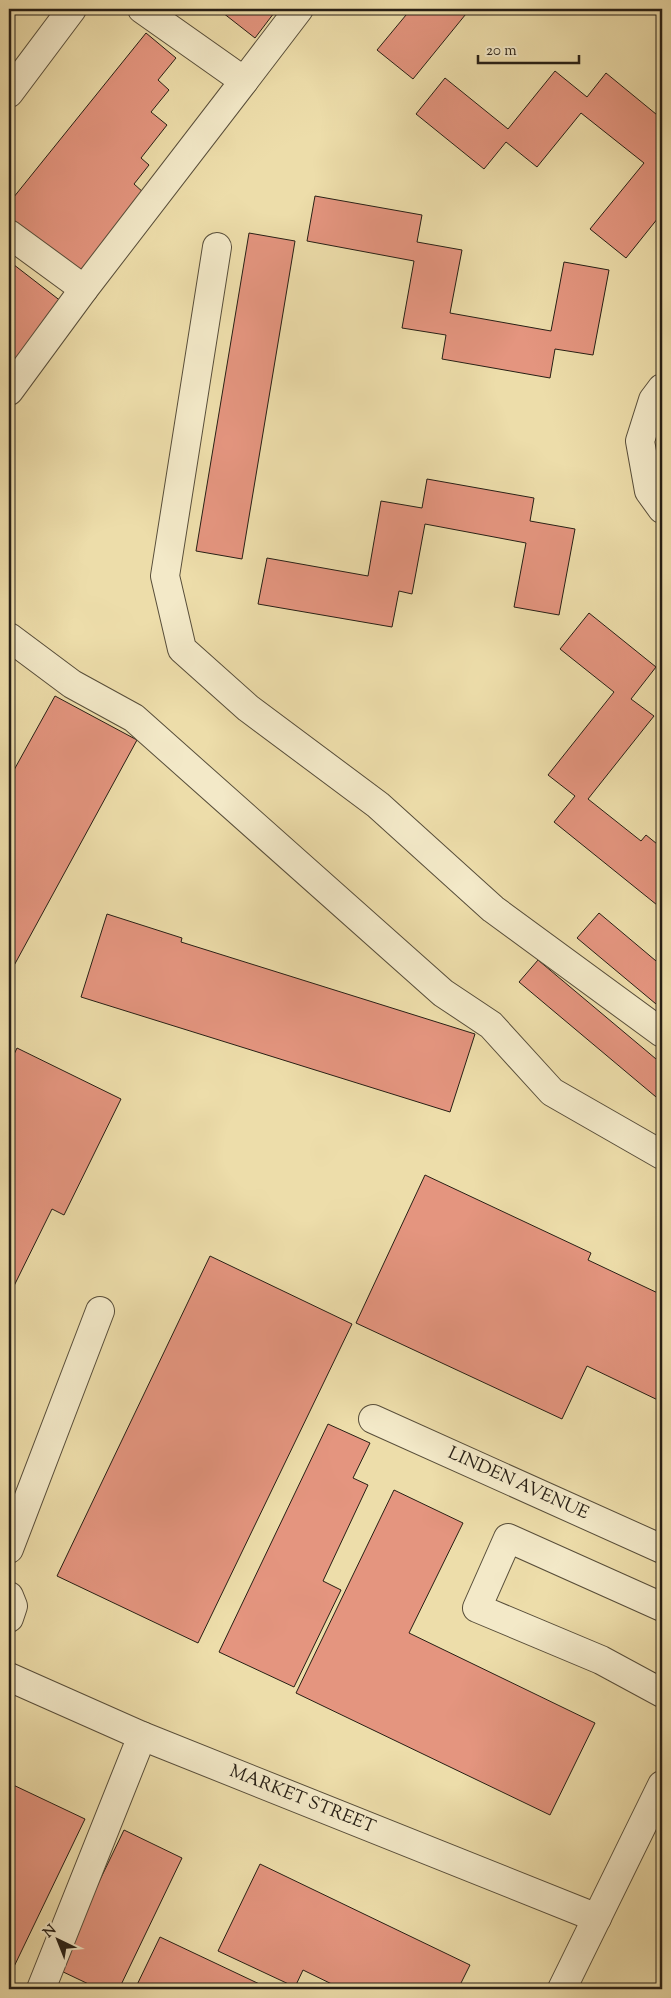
<svg xmlns="http://www.w3.org/2000/svg" width="671" height="1998" font-family="'Sorts Mill Goudy',serif">
	<rect width="100%" height="100%" fill="#edddaa"/>
	<filter id="stains"><feTurbulence type="fractalNoise" baseFrequency=".004" numOctaves="4"/><feColorMatrix values="0 0 0 0 .2 0 0 0 0 .09 0 0 0 0 .02 0 0 0 .5 -.17"/></filter>
	<radialGradient id="worn" r=".72"><stop offset=".6" stop-color="#630" stop-opacity="0"/><stop offset="1" stop-color="#630" stop-opacity=".3"/></radialGradient>
	<g fill="#e4957f" stroke="#271f15">
		<polygon points="218,9 277,9 255,38"/>
		<polygon points="411,9 470,9 413,79 377,50"/>
		<polygon points="146,33 176,58 158,80 169,90 151,112 167,125 141,158 149,165 134,184 144,193 74,278 9,224 9,203"/>
		<polygon points="555,71 587,97 606,73 662,119 662,141 660,144 662,146 662,213 626,258 590,229 644,163 581,113 537,167 506,142 484,169 416,114 445,78 508,129"/>
		<polygon points="315,196 422,215 417,242 462,250 450,313 551,331 564,262 609,270 593,355 555,349 550,378 442,359 446,335 402,328 414,261 307,241"/>
		<polygon points="249,233 295,241 242,559 196,551"/>
		<polygon points="9,261 62,302 9,370"/>
		<polygon points="427,479 534,498 530,521 575,529 559,615 514,607 526,543 425,524 412,594 399,591 392,627 258,604 267,558 368,576 381,501 422,508"/>
		<polygon points="589,613 656,667 631,699 654,716 588,799 641,841 646,835 662,848 662,909 554,822 575,796 548,775 614,692 560,649"/>
		<polygon points="55,696 137,740 11,971 9,969 9,779"/>
		<polygon points="599,913 662,966 662,1009 577,938"/>
		<polygon points="107,914 182,938 181,942 475,1034 450,1112 81,997"/>
		<polygon points="538,960 662,1064 662,1102 519,982"/>
		<polygon points="17,1048 121,1099 64,1215 52,1209 9,1296 9,1065"/>
		<polygon points="425,1175 591,1253 588,1260 662,1295 662,1402 587,1366 562,1419 356,1323"/>
		<polygon points="210,1256 352,1324 198,1643 57,1576"/>
		<polygon points="328,1424 370,1443 353,1478 368,1485 323,1581 341,1590 294,1687 219,1652"/>
		<polygon points="394,1490 463,1523 409,1633 595,1723 550,1815 296,1693"/>
		<polygon points="9,1783 85,1819 9,1977"/>
		<polygon points="124,1830 182,1858 119,1989 99,1989 57,1969"/>
		<polygon points="260,1864 470,1965 458,1989 342,1989 303,1970 295,1987 218,1951"/>
		<polygon points="160,1937 270,1989 135,1989"/>
	</g>
	<g fill="none" stroke-linecap="round" stroke-linejoin="round">
		<defs>
			<g id="minor">
				<polyline points="142,9 244,81 299,9"/>
				<polyline points="9,93 72,9"/>
				<polyline points="9,234 84,289 244,81"/>
				<polyline points="217,247 165,576 182,649 248,708 378,805 493,909 662,1033"/>
				<polyline points="662,388 653,400 640,441 649,491 662,509"/>
				<polyline points="9,391 84,289"/>
				<polyline points="9,637 72,684 134,718 443,993 491,1025 552,1092 662,1155"/>
				<path id="s1" d="M373 1419 662 1549"/>
				<polyline points="9,1549 100,1311"/>
				<polyline points="9,1596 13,1606 9,1618"/>
				<polyline points="662,1607 508,1538 477,1608 601,1660 662,1693"/>
				<path id="s2" d="M9 1677 142 1736 597 1918"/>
				<polyline points="41,1989 142,1736"/>
				<polyline points="562,1989 662,1785"/>
			</g>
		</defs>
		<use href="#minor" stroke="#584e3a" stroke-width="30"/>
		<use href="#minor" stroke="#f3e9c8" stroke-width="28"/>
	</g>
	<g text-anchor="middle" dominant-baseline="central" stroke-width="4" stroke-linejoin="round" paint-order="stroke">
		<g font-size="18" fill="#271f15" stroke="#f3e9c8">
			<text stroke="none"><textPath href="#s1" startOffset="159">LINDEN AVENUE</textPath></text>
			<text stroke="none"><textPath href="#s2" startOffset="318">MARKET STREET</textPath></text>
		</g>
	</g>
	<rect width="671" height="1998" fill="none" stroke="#edddaa" stroke-width="30"/>
	<rect x="10" y="10" width="651" height="1978" fill="none" stroke="#271f15" stroke-width="2.5"/>
	<rect x="15" y="15" width="641" height="1968" fill="none" stroke="#271f15"/>
	<g transform="translate(58 1940) rotate(317)" stroke="#f3e9c8" stroke-width="4" paint-order="stroke">
	<path d="M0-4L9 19L0 12L-9 19Z" fill="#271f15"/>
	<text y="-8" font-size="14" font-weight="bold" text-anchor="middle" fill="#271f15">N</text>
	</g>
	<path d="M478 55v8h101v-8" fill="none" stroke="#271f15" stroke-width="2.5"/>
	<text x="486" y="55" font-size="15" fill="#271f15" stroke="#f3e9c8" stroke-width="4" paint-order="stroke">20 m</text>
	<rect width="100%" height="100%" filter="url(#stains)"/>
	<rect width="100%" height="100%" fill="url(#worn)"/>
</svg>
